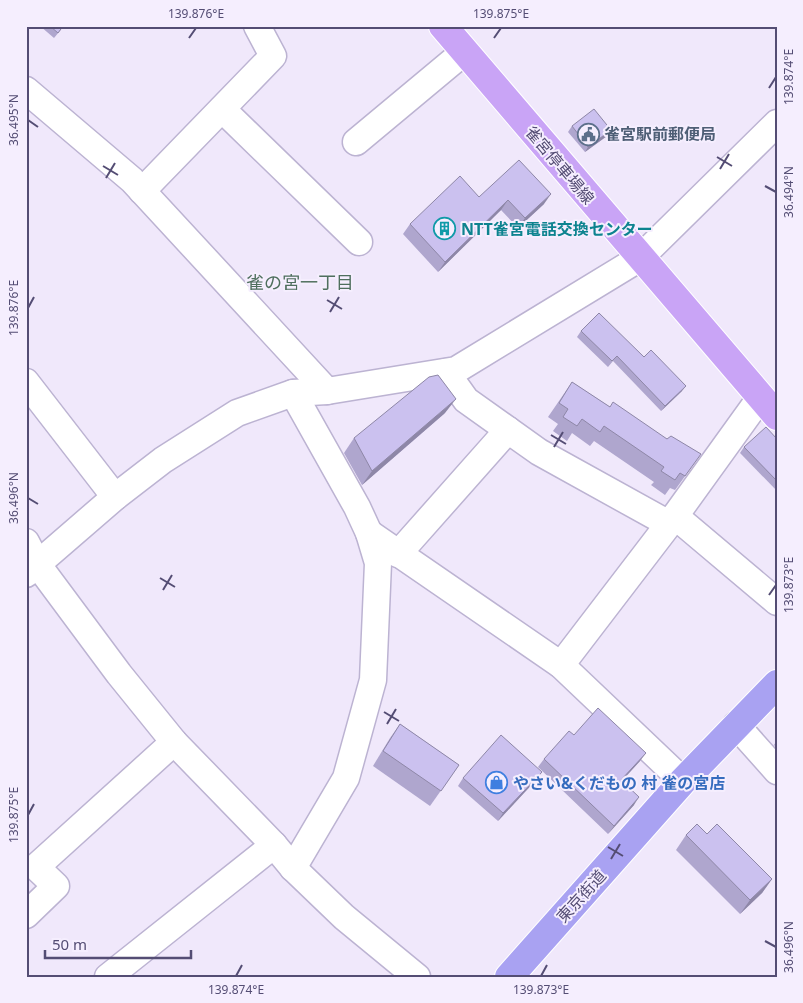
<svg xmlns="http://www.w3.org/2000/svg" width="803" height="1003" font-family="'Noto Sans','Noto Sans JP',sans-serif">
	<rect width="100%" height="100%" fill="#f0e8fb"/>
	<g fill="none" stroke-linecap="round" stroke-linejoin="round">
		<defs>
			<g id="minor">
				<polyline points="26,90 132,180 327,391"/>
				<polyline points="222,109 359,242"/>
				<polyline points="356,142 464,52"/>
				<polyline points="142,191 273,56 257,26"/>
				<polyline points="446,372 466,400 539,452 669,524"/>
				<polyline points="26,382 115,497"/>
				<polyline points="675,516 777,602"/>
				<polyline points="369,533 561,665 683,781"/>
				<polyline points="26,542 38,565 119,674 174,742 274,845 293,868 344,917 417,977"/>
				<polyline points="398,554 508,430"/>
				<polyline points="26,574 115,497 163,460 237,413 293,393 327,391 456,370 640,258 777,123"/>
				<polyline points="561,665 675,516 760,398"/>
				<polyline points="736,725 777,771"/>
				<polyline points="293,868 346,778 373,680 378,563 369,533 357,507 293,393"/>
				<polyline points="26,915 56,886 36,867 174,742"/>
				<polyline points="108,977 274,845"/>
			</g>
			<polyline id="major" points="443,26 777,416"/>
			<polyline id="highway" points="509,977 683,781 777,684"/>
		</defs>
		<use href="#minor" stroke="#bcb3d2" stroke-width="29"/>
		<use href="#major" stroke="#fff" stroke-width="30"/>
		<use href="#highway" stroke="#fff" stroke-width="30"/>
		<use href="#minor" stroke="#fff" stroke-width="26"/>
		<use href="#major" stroke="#c9a4f6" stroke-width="28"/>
		<use href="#highway" stroke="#a9a2f2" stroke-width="28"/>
	</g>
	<g fill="#afa6ce">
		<polygon points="40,26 64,26 54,38"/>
		<polygon points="572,126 611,130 607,136 585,152 568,132"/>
		<polygon points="479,197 544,204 518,228 501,210 438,272 403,234 410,224"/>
		<polygon points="581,331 644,357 682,391 661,411 613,361 608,367 577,337"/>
		<polygon points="572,382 610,407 667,439 701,454 675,490 670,488 665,495 651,485 654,482 594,441 590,446 572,433 567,441 553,431 558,424 548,417"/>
		<polygon points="445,413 362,485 344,453 354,438"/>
		<polygon points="777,439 777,491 740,453 744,447"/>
		<polygon points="400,724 459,765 430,806 373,766 390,738"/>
		<polygon points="574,735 640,761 622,781 634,805 608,834 538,767 544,759"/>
		<polygon points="777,740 777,748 774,745"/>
		<polygon points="463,778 536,780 498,821 458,786"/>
		<polygon points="707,834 772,879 762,893 740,914 676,850 686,835"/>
	</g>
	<g fill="#8e87a7">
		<polygon points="611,130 607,136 585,152 588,147"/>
		<polygon points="551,194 544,204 518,228 525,218"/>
		<polygon points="508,200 501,210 438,272 445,262"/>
		<polygon points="686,386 682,391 661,411 665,406"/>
		<polygon points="456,399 445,413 362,485 372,471"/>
		<polygon points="646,753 640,761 615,788 621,780"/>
		<polygon points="542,772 536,780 498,821 503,813"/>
		<polygon points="639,797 634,805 608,834 614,826"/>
		<polygon points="772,879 762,893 740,914 750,900"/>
	</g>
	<g fill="#cbc1ef" stroke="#8e87a7">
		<polygon points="50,26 63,26 58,33"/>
		<polygon points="594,109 611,130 588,147 572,126"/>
		<polygon points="519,160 551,194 525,218 508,200 445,262 410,224 460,176 479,197"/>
		<polygon points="599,313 644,357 651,350 686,386 665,406 617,356 612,361 581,331"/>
		<polygon points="438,375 456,399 372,471 354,438 429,377"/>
		<polygon points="572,382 610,407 613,402 667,439 671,436 701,454 685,476 680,473 675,480 661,471 664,467 604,426 600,432 582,419 577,426 563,417 568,409 559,403"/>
		<polygon points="766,427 777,439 777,481 744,447"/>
		<polygon points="598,708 646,753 621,780 639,797 614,826 544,759 569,731 574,735"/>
		<polygon points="400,724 459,765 441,791 383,751"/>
		<polygon points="501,735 542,772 503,813 463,778"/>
		<polygon points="697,824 707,834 717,824 772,879 750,900 686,835"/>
	</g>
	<path fill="none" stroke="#544d74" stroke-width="2" d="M189 38 196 28M494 38 501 28M769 88 776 77M28 120 38 127M717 157 732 166M103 166 118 175M720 169 729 154M106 178 115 163M765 186 776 192M327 300 342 309M28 308 34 297M330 312 339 297M551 435 566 444M554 447 563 432M28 498 38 504M160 578 175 587M163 590 172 575M769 595 776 585M384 712 399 721M387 724 396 709M28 815 34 804M608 847 623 856M611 859 620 844M765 941 776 947M236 976 242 965M541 976 547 965"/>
	<defs>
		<symbol id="civic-ring" viewBox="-11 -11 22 22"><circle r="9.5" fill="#f5eefe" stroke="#5c6f8a" stroke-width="1.5"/><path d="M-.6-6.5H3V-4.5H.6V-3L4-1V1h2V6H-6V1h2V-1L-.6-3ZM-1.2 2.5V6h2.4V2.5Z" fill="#5c6f8a"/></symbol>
		<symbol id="building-ring" viewBox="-11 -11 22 22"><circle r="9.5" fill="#f5eefe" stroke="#0f9aa8" stroke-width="1.5"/><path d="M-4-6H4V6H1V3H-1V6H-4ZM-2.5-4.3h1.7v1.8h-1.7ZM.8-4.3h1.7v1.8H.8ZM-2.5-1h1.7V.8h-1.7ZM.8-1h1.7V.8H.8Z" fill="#0f9aa8"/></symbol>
		<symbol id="shop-ring" viewBox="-11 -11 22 22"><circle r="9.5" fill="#f5eefe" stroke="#3f7fe0" stroke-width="1.5"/><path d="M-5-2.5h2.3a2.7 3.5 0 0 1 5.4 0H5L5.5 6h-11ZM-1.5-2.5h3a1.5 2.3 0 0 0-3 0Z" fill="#3f7fe0"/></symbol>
	</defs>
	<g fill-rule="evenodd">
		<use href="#civic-ring" x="576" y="122" width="25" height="25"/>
		<use href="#building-ring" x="432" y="216" width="25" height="25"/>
		<use href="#shop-ring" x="484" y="770" width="25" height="25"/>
	</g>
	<g text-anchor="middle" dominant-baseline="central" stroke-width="4" stroke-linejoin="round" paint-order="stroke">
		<g font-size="16" font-weight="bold" fill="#4e5e75" stroke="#f5eefe" text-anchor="start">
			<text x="604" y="134">雀宮駅前郵便局</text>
		</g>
		<g font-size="16" fill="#544d74" stroke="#f5eefe">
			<text transform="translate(560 165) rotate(50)">雀宮停車場線</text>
			<text transform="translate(581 896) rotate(-48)">東京街道</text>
		</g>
		<g font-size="16" font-weight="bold" fill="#0d838f" stroke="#f5eefe" text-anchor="start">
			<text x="461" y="229">NTT雀宮電話交換センター</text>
		</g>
		<g font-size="16" font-weight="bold" fill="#366cbe" stroke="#f5eefe" text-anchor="start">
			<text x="513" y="783">やさい&amp;くだもの 村 雀の宮店</text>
		</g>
		<g font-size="18" fill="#4f6f5e" stroke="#f5eefe">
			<text x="300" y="282">雀の宮一丁目</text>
		</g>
	</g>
	<rect width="803" height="1003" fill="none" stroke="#f5eefe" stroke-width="55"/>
	<path d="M45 950v8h146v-8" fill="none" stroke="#544d74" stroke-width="2.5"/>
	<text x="52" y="950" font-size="15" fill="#544d74" stroke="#f5eefe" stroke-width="4" paint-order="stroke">50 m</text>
	<rect x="28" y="28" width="748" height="948" fill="none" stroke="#544d74" stroke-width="2"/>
	<g font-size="12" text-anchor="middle" fill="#544d74">
		<text x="196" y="18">139.876°E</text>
		<text x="501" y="18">139.875°E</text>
		<text transform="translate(789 77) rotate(-90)" y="4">139.874°E</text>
		<text transform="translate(14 120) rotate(-90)" y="4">36.495°N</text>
		<text transform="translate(789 192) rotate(-90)" y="4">36.494°N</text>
		<text transform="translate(14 308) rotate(-90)" y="4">139.876°E</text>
		<text transform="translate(14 498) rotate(-90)" y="4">36.496°N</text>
		<text transform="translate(789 585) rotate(-90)" y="4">139.873°E</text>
		<text transform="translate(14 815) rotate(-90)" y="4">139.875°E</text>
		<text transform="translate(789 947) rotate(-90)" y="4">36.496°N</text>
		<text x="236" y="994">139.874°E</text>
		<text x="541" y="994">139.873°E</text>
	</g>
</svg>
